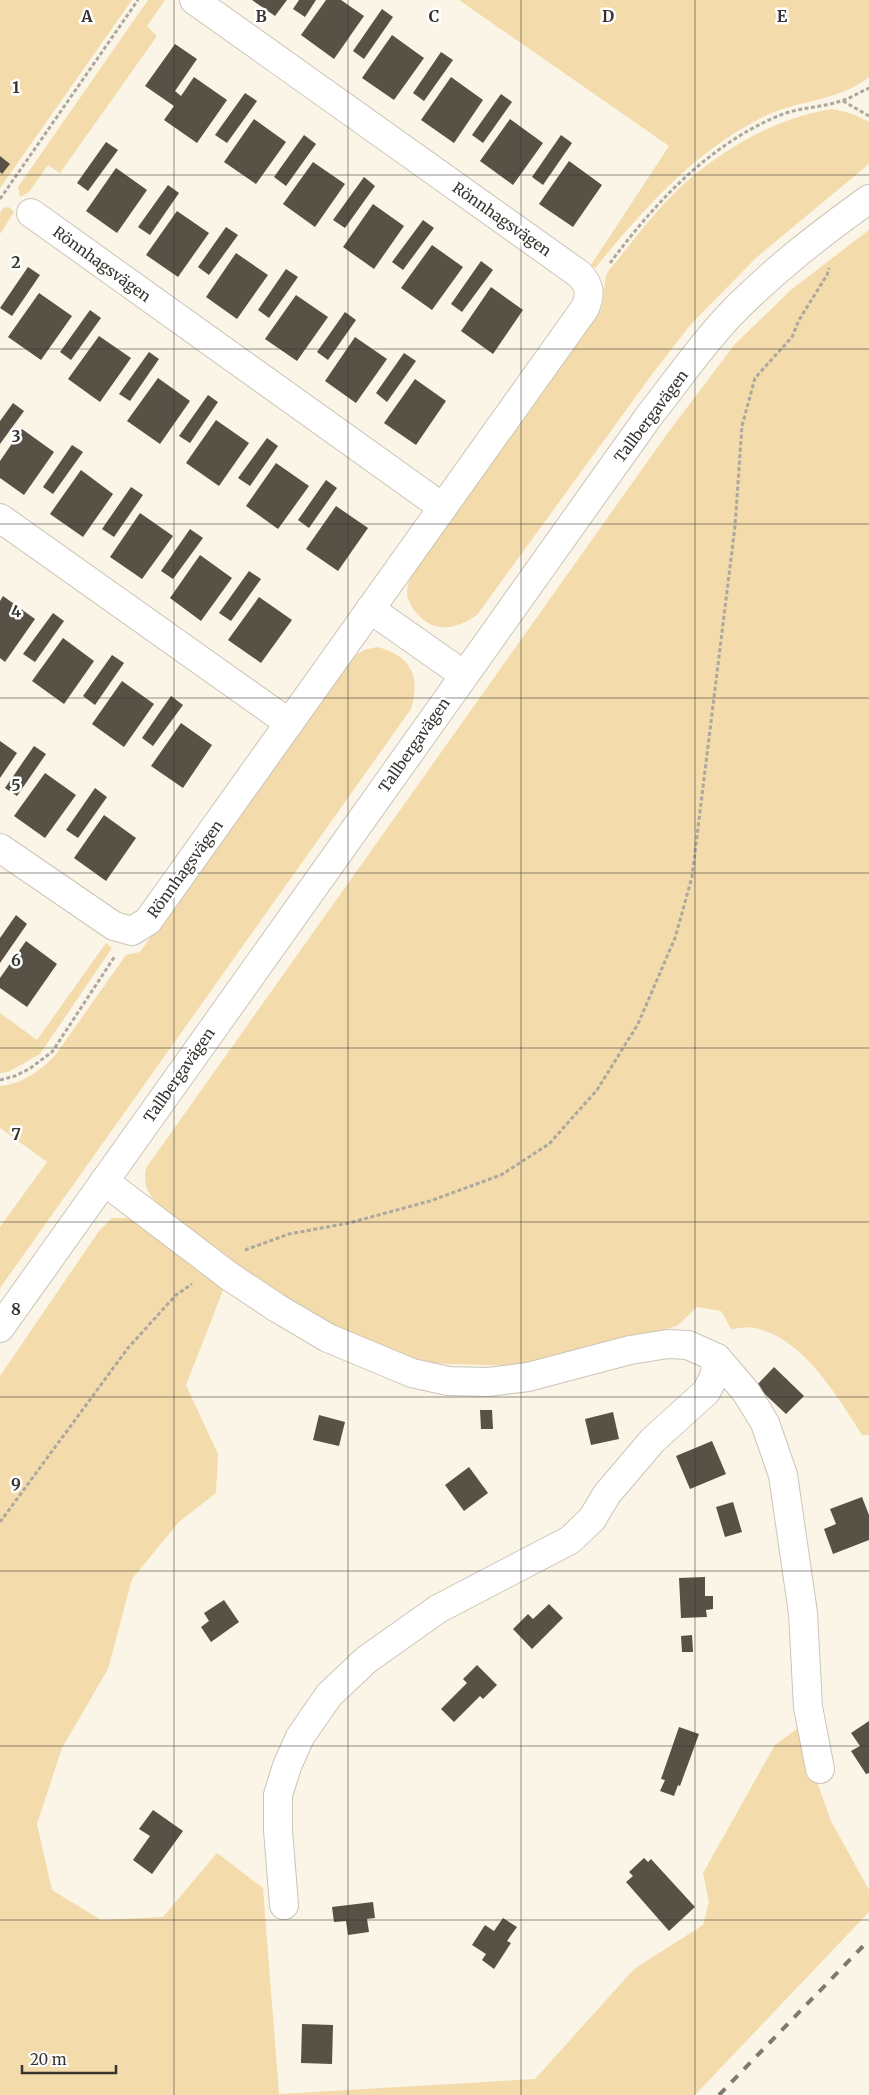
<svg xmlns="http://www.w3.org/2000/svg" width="869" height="2095" font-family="Merriweather,serif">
	<rect width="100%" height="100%" fill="#fbf5e7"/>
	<g fill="#f3dbab">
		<polygon points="0,0 132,0 0,188"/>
		<polygon points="148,0 165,0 147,26 157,36 60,173 48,165 29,192 20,197 18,187"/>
		<path d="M459 0H869V77C840 101 796 100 763 117 692 153 645 208 595 268L591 265 669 146Z"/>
		<path d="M833 109 853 114 869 122V164L757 257 691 324 653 373 477 615C467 622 453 629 440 627 424 625 408 608 407 592 407 583 412 574 416 566L601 310C605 297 603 286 607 273 632 242 657 208 687 181 728 146 779 117 833 109Z"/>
		<polygon points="9,207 14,212 0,234 0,213 3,208"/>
		<path d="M869 230V1435H862C837 1396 803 1338 755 1328 748 1326 738 1329 731 1329L721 1311 697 1307 677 1326 516 1366 419 1363 287 1305 164 1212C151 1197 142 1189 146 1168L667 434 735 344 792 289Z"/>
		<path d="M377 647C411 656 421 676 411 709L0 1288V1227L47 1162 0 1128V1086C22 1084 42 1070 56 1054L126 955 140 952 352 658 364 650Z"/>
		<polygon points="106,943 112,948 40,1054 8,1072 0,1073 0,1013 37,1040"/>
		<polygon points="112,1218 129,1218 144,1223 224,1288 186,1385 218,1454 216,1493 179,1522 132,1579 108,1669 62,1748 37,1824 52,1890 101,1920 163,1917 217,1853 263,1888 279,2094 535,2079 634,1969 703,1925 709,1902 703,1873 775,1745 798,1728 831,1821 869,1890 869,1912 695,2095 0,2095 0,1376 99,1231"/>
	</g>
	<g fill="#575146">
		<polygon points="252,0 287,0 275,16"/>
		<polygon points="299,0 316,0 305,17 293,9"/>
		<polygon points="326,0 341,0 364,16 334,59 301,35"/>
		<polygon points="382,9 393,17 364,59 353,51"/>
		<polygon points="392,35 424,58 394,100 362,78"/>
		<polygon points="175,44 197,59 175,91 181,96 194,77 227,100 197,143 164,120 174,106 145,86"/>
		<polygon points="441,52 453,60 424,101 413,93"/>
		<polygon points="451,77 483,100 454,143 421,120"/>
		<polygon points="245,93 257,101 227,143 215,135"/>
		<polygon points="501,94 512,102 483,143 472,135"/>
		<polygon points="254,119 286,142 256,184 224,162"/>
		<polygon points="510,119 543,143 513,185 480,161"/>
		<polygon points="304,135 316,144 286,186 274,177"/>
		<polygon points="561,135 572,143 543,185 532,177"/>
		<polygon points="106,142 118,150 88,191 77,183"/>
		<polygon points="0,156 10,164 2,174 0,172"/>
		<polygon points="569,161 602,185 573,227 539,204"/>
		<polygon points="313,162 345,184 315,227 283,204"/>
		<polygon points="116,168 147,190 117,233 86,211"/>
		<polygon points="364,177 375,186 345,228 333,220"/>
		<polygon points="168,185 179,193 150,235 138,227"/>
		<polygon points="373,204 404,226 374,269 343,247"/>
		<polygon points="177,211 209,233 178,277 146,255"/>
		<polygon points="423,220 434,228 403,270 392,262"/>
		<polygon points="226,227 238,235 209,275 198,267"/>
		<polygon points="432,245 463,267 432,310 401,288"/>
		<polygon points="236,253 268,275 237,319 206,297"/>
		<polygon points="481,261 493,270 462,312 451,304"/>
		<polygon points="28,267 40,275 12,316 0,308"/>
		<polygon points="286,269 298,277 269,318 258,310"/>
		<polygon points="491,287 523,310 493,354 461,331"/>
		<polygon points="39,293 72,316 41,360 8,337"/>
		<polygon points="296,295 328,317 297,361 265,339"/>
		<polygon points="90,310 101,318 71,360 60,352"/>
		<polygon points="345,312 356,320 328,360 317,352"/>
		<polygon points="99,336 131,358 100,402 68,379"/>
		<polygon points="355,337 387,359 356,403 325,381"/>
		<polygon points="149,352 159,359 130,401 119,394"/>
		<polygon points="404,353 416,361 387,402 376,393"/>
		<polygon points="158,378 190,401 160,444 127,421"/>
		<polygon points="415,379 446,401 416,445 384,423"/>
		<polygon points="208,395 218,402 190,443 179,436"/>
		<polygon points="13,403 24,411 0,444 0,421"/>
		<polygon points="216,420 249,443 219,486 186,463"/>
		<polygon points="22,429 54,452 24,495 0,478 0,461"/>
		<polygon points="267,438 278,446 250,486 238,478"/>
		<polygon points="72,445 83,452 53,494 43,487"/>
		<polygon points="276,463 309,486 278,529 246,506"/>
		<polygon points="81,470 113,494 83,537 50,514"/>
		<polygon points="326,480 337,488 309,528 298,520"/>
		<polygon points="131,487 143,495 114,537 102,529"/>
		<polygon points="336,506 368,528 338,571 306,549"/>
		<polygon points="140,513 173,536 142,579 110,557"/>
		<polygon points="190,529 203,538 173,579 161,571"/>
		<polygon points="200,555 232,578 201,621 170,598"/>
		<polygon points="249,571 261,579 231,621 219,613"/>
		<polygon points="3,596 35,619 5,662 0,658 0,601"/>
		<polygon points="259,597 292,620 261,663 228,640"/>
		<polygon points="53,613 64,621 35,662 23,654"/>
		<polygon points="63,638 94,661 64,704 32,681"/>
		<polygon points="112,655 124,663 95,705 83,696"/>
		<polygon points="122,681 154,704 124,747 92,724"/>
		<polygon points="171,696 183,705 153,746 142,738"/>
		<polygon points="181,723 212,745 183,788 151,766"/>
		<polygon points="0,741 17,753 0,778"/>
		<polygon points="34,746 46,754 17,796 5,788"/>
		<polygon points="45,773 76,795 45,838 14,816"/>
		<polygon points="95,788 107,797 78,838 66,830"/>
		<polygon points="104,815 136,838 106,881 74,858"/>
		<polygon points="16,915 27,924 0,963 0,938"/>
		<polygon points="26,941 57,964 27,1007 0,988 0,978"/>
		<polygon points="774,1367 804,1396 786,1414 756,1386"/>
		<polygon points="480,1410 492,1410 493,1429 481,1429"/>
		<polygon points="613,1412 619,1439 591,1445 585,1419"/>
		<polygon points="319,1415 345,1422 339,1446 313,1440"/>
		<polygon points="712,1441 726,1474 690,1489 676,1456"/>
		<polygon points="469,1467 488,1493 464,1511 445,1485"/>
		<polygon points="862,1497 869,1515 869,1540 833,1554 824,1529 836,1524 830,1509"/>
		<polygon points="733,1502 742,1532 725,1537 716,1507"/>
		<polygon points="705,1577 705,1596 713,1596 713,1609 706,1610 707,1617 681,1618 679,1578"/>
		<polygon points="224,1600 239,1622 211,1642 201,1627 209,1621 204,1613"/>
		<polygon points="549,1604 563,1618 532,1649 513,1629 528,1614 533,1619"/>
		<polygon points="692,1635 693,1652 682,1652 681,1636"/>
		<polygon points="477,1665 497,1685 483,1699 480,1696 454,1722 441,1709 467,1683 463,1679"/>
		<polygon points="869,1721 869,1773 866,1774 851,1751 860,1746 851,1733"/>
		<polygon points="679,1727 699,1734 680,1786 678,1785 674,1796 660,1791 665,1780 661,1779"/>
		<polygon points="153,1810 183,1831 152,1874 133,1860 150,1836 139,1829"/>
		<polygon points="644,1858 648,1862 651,1859 695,1907 669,1931 626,1882 633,1876 629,1872"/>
		<polygon points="373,1902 375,1918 367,1919 369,1932 348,1935 346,1921 334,1922 332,1907"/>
		<polygon points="503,1918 517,1927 507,1941 511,1943 494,1969 482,1960 486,1954 472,1945 485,1925 494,1931"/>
		<polygon points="302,2024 333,2025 332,2064 301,2063"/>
	</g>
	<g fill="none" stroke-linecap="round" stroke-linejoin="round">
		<defs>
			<g id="minor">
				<polyline points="31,213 442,507"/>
				<polyline points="0,518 289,723"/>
				<polyline points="370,609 464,675"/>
				<path d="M0 848 114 926 132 931 148 921 585 308C591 294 590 285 579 274L194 0"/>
				<polyline points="104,1181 229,1276 277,1308 328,1338 412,1373 448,1381 488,1382 528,1377 630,1350 668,1344 688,1345 717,1358 746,1392 765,1423 783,1475 803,1613 808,1707 820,1769"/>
				<path d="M0 1328 649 416C675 383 700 347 728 317 771 272 819 235 869 199"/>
				<polyline points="284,1905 278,1830 278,1795 287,1766 300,1737 329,1695 366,1660 438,1609 570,1540 592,1519 607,1494 653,1440 706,1392 714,1377 717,1358"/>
			</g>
		</defs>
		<use href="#minor" stroke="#cbc5b8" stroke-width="30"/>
		<g stroke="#ada89e" stroke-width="3" stroke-dasharray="4 2.5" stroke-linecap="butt">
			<polyline points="843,101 869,116"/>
			<polyline points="0,199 138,0"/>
			<path d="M610 263C655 203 707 146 778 116 799 107 820 108 841 101 851 98 860 92 869 88"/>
			<polyline points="0,1080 15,1076 29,1069 52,1052 115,956"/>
			<polyline points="245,1250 289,1234 349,1223 430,1201 501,1175 549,1144 597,1090 638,1024 675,938 692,877 735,526 742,426 755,378 792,337 799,320 827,275 829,268"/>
			<polyline points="0,1522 128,1348 176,1295 192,1284"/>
		</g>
		<use href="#minor" stroke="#fff" stroke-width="28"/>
		<polyline stroke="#7e7a72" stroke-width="4" stroke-dasharray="9 9" stroke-linecap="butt" points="719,2095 869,1940"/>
	</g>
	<path fill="none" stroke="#383530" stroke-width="1" stroke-opacity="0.55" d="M174 0V2095M348 0V2095M521 0V2095M695 0V2095M0 175H869M0 349H869M0 524H869M0 698H869M0 873H869M0 1048H869M0 1222H869M0 1397H869M0 1571H869M0 1746H869M0 1920H869"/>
	<g text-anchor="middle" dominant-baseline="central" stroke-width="5" stroke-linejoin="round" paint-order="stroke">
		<g font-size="15" fill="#383530" stroke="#fff">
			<text transform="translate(502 219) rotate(35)">Rönnhagsvägen</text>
			<text transform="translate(102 264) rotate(36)">Rönnhagsvägen</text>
			<text transform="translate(651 416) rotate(-53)">Tallbergavägen</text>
			<text transform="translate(414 745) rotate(-55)">Tallbergavägen</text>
			<text transform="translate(185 869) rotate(-54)">Rönnhagsvägen</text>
			<text transform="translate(179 1075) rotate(-55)">Tallbergavägen</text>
		</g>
	</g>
	<g font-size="16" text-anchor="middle" font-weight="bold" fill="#383530" stroke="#fff" stroke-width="5" stroke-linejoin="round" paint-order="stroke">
		<text x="87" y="22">A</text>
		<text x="261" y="22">B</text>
		<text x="434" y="22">C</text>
		<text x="608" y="22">D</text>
		<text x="782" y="22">E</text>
		<text x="16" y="93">1</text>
		<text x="16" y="268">2</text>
		<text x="16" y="442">3</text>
		<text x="16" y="617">4</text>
		<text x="16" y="791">5</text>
		<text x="16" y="966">6</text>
		<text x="16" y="1140">7</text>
		<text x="16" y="1315">8</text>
		<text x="16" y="1490">9</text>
	</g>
	<path d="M22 2065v8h94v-8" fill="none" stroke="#383530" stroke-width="2.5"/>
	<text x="30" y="2065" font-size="15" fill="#383530" stroke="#ffffff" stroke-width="4" paint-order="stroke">20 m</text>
</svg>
